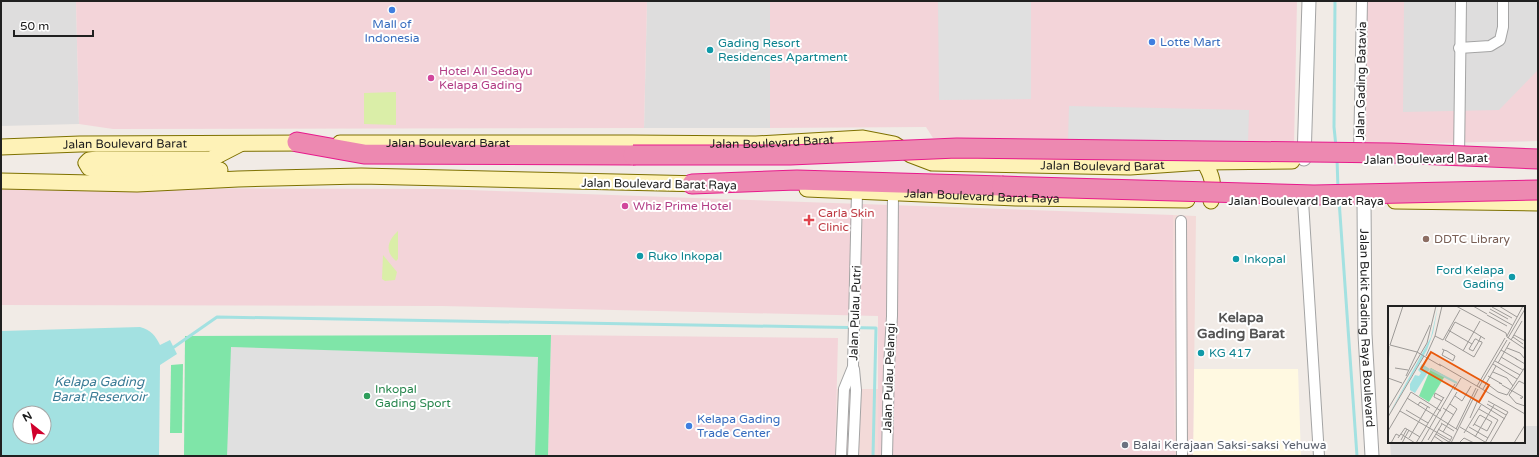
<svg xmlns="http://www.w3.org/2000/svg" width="1539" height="457" font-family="'Varela Round',sans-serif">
	<rect width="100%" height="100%" fill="#f1ebe6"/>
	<g fill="#dedddd">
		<polygon points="1,1 76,1 79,124 1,126"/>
		<polygon points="647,1 770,1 770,128 644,128"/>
		<polygon points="1361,1 1538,1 1538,141 1360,144"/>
		<polygon points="1524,426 1538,426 1538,456 1391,456 1390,442 1524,442"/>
	</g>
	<g fill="#f3d4d9">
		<polygon points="76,1 647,1 644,128 113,129 79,124"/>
		<polygon points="770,1 1297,1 1294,145 933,138 926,127 770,128"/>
		<polygon points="1361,1 1404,1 1403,112 1499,110 1538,70 1538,141 1360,144"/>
		<polygon points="1,188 442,189 1173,215 1175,456 878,456 878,316 442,306 1,305"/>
		<polygon points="551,335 838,338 835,456 548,456"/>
	</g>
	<polygon fill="#fff9e1" points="1194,369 1298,369 1301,456 1193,456"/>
	<g fill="#f3dad8">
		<polygon points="1173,215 1196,216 1193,456 1175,456"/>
		<polygon points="837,389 878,389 878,456 835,456"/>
	</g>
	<g fill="#daeea8">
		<polygon points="396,92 396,125 364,124 364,93"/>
		<path d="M398 231V259L396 261C384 251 388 240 398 231Z"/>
		<polygon points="383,255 397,272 395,280 385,281 382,279"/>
	</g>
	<g fill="#7fe5a8">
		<polygon points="551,335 548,456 184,456 185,336"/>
		<polygon points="183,364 182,433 170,433 171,365"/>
	</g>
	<g fill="#e0e0e0">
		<polygon points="938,1 1031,1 1031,99 939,100"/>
		<polygon points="1069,106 1249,110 1248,143 1068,140"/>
		<polygon points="231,347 538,357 535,456 227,456"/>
	</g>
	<path fill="#a3e1e1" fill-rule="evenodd" d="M140 327C151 330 155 335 160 345L170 340 177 354 160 365 159 456H1V331ZM20 413H44V437H20Z"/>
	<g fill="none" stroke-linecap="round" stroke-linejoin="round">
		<g stroke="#a3e1e1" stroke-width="3">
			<polyline points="1335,1 1334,127 1336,147"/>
			<polyline points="1337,158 1338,189"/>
			<polyline points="1339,200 1357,456"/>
			<polyline points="174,347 217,317 876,328 873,456"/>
		</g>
		<defs>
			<g id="minor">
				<polyline points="1459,48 1490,46 1500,40 1503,27 1503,1"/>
				<polyline points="1359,156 1362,1"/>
				<polyline points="1459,158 1461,1"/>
				<polyline points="1303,201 1319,456"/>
				<polyline points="1181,221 1182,456"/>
				<polyline points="841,456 844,389 853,367 857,192"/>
				<polyline points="853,456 856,390 854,369"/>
				<polyline points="887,456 889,367 892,316 893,193"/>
			</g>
			<g id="tertiary">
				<polyline points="1304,159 1309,1"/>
				<path id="s1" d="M1364 200 1365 334 1372 456"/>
			</g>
			<g id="secondary">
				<path id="s2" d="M340 143H632L756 144 863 138 894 144 911 155 932 163 1130 167 1204 162 1292 161"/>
				<path id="s3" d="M1 147 80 144 308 143"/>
				<path d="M1204 162C1212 175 1215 185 1211 201"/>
				<polyline points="220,170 138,172 95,170 89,168 86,163 89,160 97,159 211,159 240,144"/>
				<polyline points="1,181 137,184 238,179 361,176 703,184"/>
				<path id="s4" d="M807 189 1016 198 1187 200"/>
				<polyline points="1395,201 1538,203"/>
			</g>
			<g id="motorway">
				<polyline points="297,142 364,154 633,155"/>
				<polyline points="692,184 797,180 1002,186"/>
			</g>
		</defs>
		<use href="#minor" stroke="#a4a4a4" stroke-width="12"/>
		<use href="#tertiary" stroke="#a4a4a4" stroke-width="15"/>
		<use href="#secondary" stroke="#7e7100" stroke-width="17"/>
		<use href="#motorway" stroke="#e71a8c" stroke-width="21"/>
		<use href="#minor" stroke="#fff" stroke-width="10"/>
		<use href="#tertiary" stroke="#fff" stroke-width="13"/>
		<use href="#secondary" stroke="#fef2b7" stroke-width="15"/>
		<use href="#motorway" stroke="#ed89b1" stroke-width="19"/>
		<defs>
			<g id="motorway-bridge">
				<polyline points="633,155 790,155 957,148 1391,153 1538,159"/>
				<polyline points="1002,186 1314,195 1538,190"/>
			</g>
		</defs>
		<use href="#motorway-bridge" stroke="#e71a8c" stroke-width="21" stroke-linecap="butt"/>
		<use href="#motorway-bridge" stroke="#ed89b1" stroke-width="19"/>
	</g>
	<g fill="#3f7fe0" stroke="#fff" stroke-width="1.5">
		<circle cx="392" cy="10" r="4"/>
		<circle cx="1152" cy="42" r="4"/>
		<circle cx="689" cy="426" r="4"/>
	</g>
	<g fill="#0f9aa8" stroke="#fff" stroke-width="1.5">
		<circle cx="710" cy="50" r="4"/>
		<circle cx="640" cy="256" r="4"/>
		<circle cx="1236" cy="259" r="4"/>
		<circle cx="1512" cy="277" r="4"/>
		<circle cx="1201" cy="353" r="4"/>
	</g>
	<g fill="#d1479c" stroke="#fff" stroke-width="1.5">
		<circle cx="431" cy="78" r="4"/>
		<circle cx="625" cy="206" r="4"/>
	</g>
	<path fill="#e0444e" stroke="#fff" stroke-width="1.5" d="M807 214h4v4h4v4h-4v4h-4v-4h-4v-4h4z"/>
	<circle fill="#8d6e63" stroke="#fff" stroke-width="1.5" cx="1426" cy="239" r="4"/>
	<circle fill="#2e9e5b" stroke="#fff" stroke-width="1.5" cx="367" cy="396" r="4"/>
	<circle fill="#6b7280" stroke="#fff" stroke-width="1.5" cx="1125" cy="445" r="4"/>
	<g text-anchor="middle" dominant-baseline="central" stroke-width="4" stroke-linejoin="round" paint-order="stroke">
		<g font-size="12" fill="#366cbe" stroke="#fff" text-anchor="start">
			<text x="392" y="24" text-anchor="middle">Mall of<tspan x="392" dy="14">Indonesia</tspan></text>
			<text x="1160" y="42">Lotte Mart</text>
			<text x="697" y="419">Kelapa Gading<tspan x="697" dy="14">Trade Center</tspan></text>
		</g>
		<g font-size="12" fill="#0d838f" stroke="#fff" text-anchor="start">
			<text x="718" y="43">Gading Resort<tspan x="718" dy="14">Residences Apartment</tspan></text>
			<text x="648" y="256">Ruko Inkopal</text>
			<text x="1244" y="259">Inkopal</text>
			<text x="1504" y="270" text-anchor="end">Ford Kelapa<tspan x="1504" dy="14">Gading</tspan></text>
			<text x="1209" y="353">KG 417</text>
		</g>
		<g font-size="12" fill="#b23c85" stroke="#fff" text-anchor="start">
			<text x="439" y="71">Hotel All Sedayu<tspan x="439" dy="14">Kelapa Gading</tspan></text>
			<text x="633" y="206">Whiz Prime Hotel</text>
		</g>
		<g font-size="12" fill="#202020" stroke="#fff">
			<text transform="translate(1361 81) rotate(-89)">Jalan Gading Batavia</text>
			<text stroke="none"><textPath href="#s2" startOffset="432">Jalan Boulevard Barat</textPath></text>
			<text stroke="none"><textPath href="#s2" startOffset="108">Jalan Boulevard Barat</textPath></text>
			<text stroke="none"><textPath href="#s3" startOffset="124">Jalan Boulevard Barat</textPath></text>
			<text transform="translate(1426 159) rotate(-1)">Jalan Boulevard Barat</text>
			<text stroke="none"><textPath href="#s2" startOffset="768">Jalan Boulevard Barat</textPath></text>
			<text transform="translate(659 184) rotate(1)">Jalan Boulevard Barat Raya</text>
			<text stroke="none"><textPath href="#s4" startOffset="175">Jalan Boulevard Barat Raya</textPath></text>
			<text x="1306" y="201">Jalan Boulevard Barat Raya</text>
			<text transform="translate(855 313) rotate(-88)">Jalan Pulau Putri</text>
			<text stroke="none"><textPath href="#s1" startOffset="128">Jalan Bukit Gading Raya Boulevard</textPath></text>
			<text transform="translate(889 378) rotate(-88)">Jalan Pulau Pelangi</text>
		</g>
		<g font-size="12" fill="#be3a42" stroke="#fff" text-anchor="start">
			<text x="818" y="213">Carla Skin<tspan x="818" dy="14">Clinic</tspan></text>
		</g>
		<g font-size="12" fill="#785e54" stroke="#fff" text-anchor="start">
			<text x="1434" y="239">DDTC Library</text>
		</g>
		<g font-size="12" fill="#27864d" stroke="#fff" text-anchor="start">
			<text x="375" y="389">Inkopal<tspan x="375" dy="14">Gading Sport</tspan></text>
		</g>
		<g font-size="12" fill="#5b616d" stroke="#fff" text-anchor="start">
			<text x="1133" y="445">Balai Kerajaan Saksi-saksi Yehuwa</text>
		</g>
		<g font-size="13" font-style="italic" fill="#3b7b96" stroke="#fff">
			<text x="99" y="382">Kelapa Gading<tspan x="99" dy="15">Barat Reservoir</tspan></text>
		</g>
		<g font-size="14" font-weight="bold" fill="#535353" stroke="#fff">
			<text x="1241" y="317">Kelapa<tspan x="1241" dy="16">Gading Barat</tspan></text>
		</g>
	</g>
	<g transform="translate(1388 306)">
		<rect width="137" height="137" fill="#f1ebe6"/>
		<path d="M43 62 57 70 41 96 31 90Z" fill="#7fe5a8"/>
		<path d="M50 0 45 27 39 44 0 110 43 31ZM34 58 42 63 27 87 22 84V78L27 69 31 70 33 67 30 64Z" fill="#a3e1e1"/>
		<path fill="none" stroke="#a3e1e1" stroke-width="2" d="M42 63 69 77"/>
		<path fill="none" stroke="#9d9a97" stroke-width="1" d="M15 0 2 39 29 46 53 60M68 0 118 27 119 31 137 43M85 0 99 8M111 0 129 11M104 1 124 12M102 3 120 13M101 6 124 19M99 9 119 20M60 24 84 38M126 29 137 35M47 30 55 34 72 4M93 30 91 35 85 45 81 43 87 33H88L91 35 94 36V37L86 51 57 34 67 16 86 26 97 33M119 30 135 0M125 31 135 38M120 32 137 3M123 34 134 15M119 42 132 47 137 53M54 43 56 44 59 45 62 47 67 50 65 55 54 49 56 44M113 44 127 52M75 45 92 15M38 50 47 30 54 0M113 51 135 64M130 54 127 52 137 58M107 55 132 69M110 57 122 36M51 58 137 108M105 58 129 73M7 62 20 64M0 65 1 40M105 66 119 72 125 80M18 70 42 19M100 70 114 78 111 77M0 72 14 77M98 77 110 86 119 89 137 61M137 78 131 75 121 89 128 97 137 100M114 79 135 91 133 93V91M89 80 117 32M91 81 119 34M95 83 108 60M66 84 73 72M67 90 74 95 83 80M19 92 70 124M85 93 117 113M54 95 46 91 47 87 56 92M100 95 120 106M99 98 118 109M30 99 32 96 42 102M55 102 66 109M0 103 39 37 48 0M91 103 110 114 97 137M18 104 40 117M12 105 62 134M0 111 36 50M82 112 89 96M53 117 66 125M85 120 87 117 91 110 92 109 104 116 99 125 86 118M72 121 97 136M81 121 100 132M50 123 64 131 61 137M68 123 88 82M0 125 23 86 53 105M55 126 69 103 62 98M76 127 93 99M13 128 27 137M48 128 61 136M46 130 56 137M87 131 106 99M10 132 17 122 32 131M21 132 40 100M13 134 19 123M40 134 69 86M43 136 54 118M3 137 8 128 12 130M14 137 21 124M28 137 56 91M33 137 67 78M63 137 90 83M71 137 76 132 86 137M102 137 120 106M126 137 137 119"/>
		<path fill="#e8590c" fill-opacity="0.15" stroke="#e8590c" stroke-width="2" d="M43 46 101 79 91 96 33 63Z"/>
		<rect width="137" height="137" fill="none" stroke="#202020" stroke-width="2"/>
	</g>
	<rect width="1539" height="457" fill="none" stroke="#202020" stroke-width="4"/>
	<g transform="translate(32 425) rotate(330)"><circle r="19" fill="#ffffff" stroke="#a6a6a6"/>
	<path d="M0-3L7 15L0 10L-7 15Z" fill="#d0002c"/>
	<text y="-6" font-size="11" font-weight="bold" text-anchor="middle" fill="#202020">N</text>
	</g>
	<path d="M14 30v6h79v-6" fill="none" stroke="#202020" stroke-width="2"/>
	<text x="20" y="30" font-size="12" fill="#202020" stroke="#ffffff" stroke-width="3" paint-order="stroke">50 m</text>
</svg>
